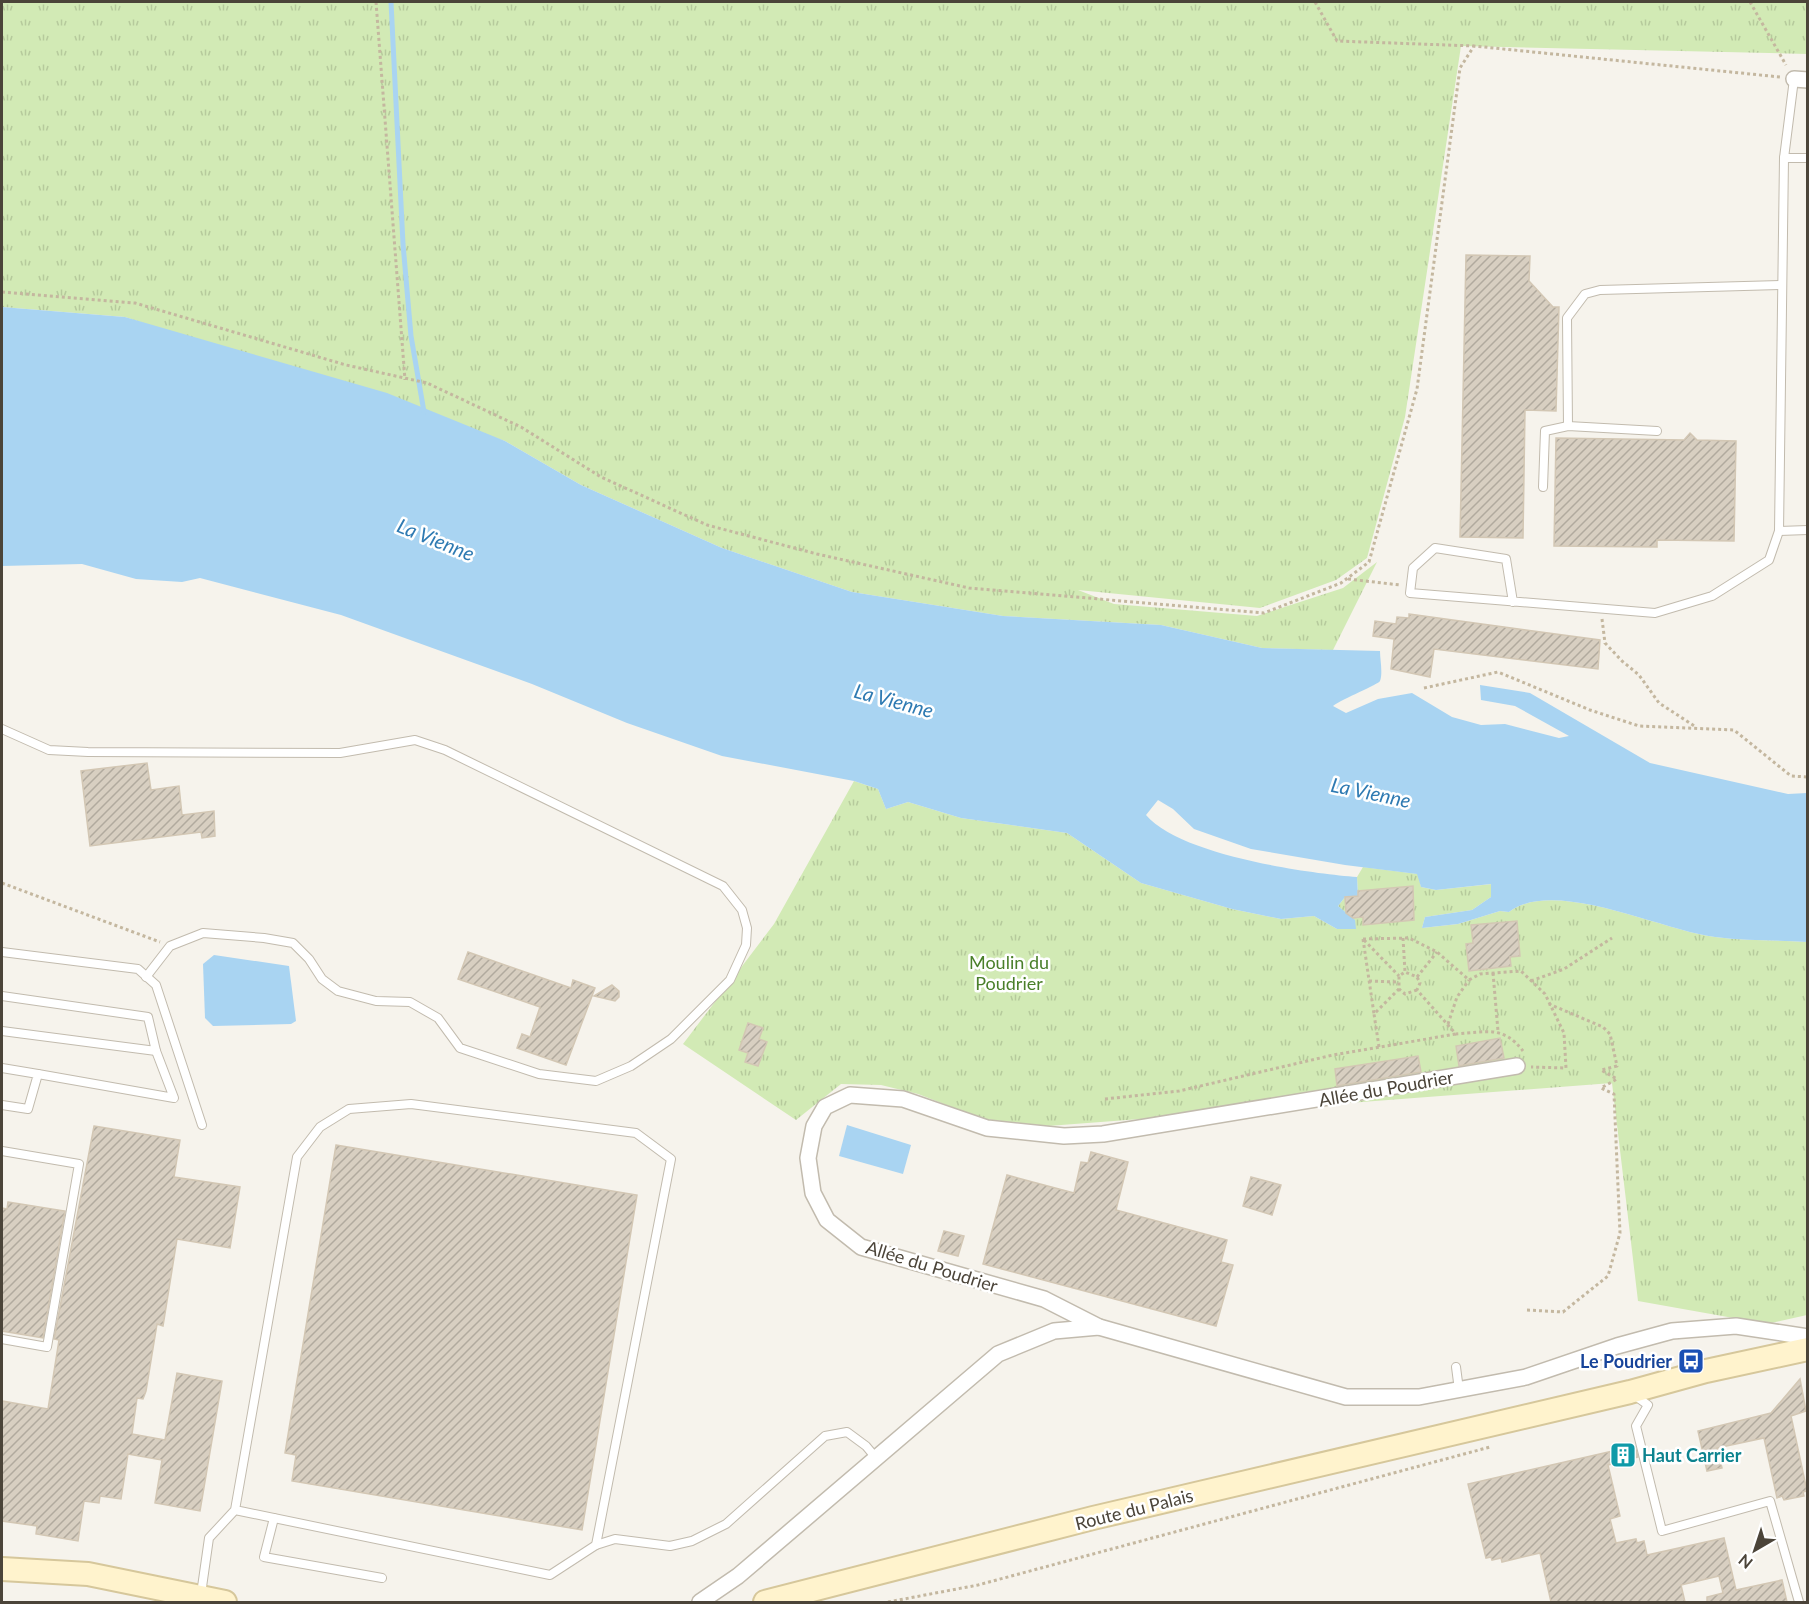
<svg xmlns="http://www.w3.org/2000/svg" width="1809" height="1604" font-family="Lato,sans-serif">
	<defs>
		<pattern id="grass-tufts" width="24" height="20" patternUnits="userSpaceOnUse" patternTransform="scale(1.5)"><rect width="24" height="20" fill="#d2eab5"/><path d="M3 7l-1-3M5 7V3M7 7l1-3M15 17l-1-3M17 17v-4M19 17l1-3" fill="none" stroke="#b6ca9c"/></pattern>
		<pattern id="building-hatch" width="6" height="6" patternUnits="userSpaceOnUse" patternTransform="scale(1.5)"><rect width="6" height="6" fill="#d8cfc1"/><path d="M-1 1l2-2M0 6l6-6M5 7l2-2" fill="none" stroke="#b1aa9e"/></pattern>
	</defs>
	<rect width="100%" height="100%" fill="#f6f3ec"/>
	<g fill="url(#grass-tufts)">
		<polygon points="2,2 1807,2 1808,54 1461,46 1405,417 1367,558 1336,580 1260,608 1078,590 1114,604 1257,616 1343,588 1377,562 1333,650 1262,648 1161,625 1003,616 852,592 722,548 581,485 505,441 125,317 2,307"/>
		<path d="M854 781 878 789 886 809 908 802 961 818 1067 833 1141 883 1232 909 1281 919 1314 916 1337 929 1346 913 1338 906 1345 897 1358 895 1357 877 1363 867 1418 874 1421 887 1436 890 1492 884 1491 897 1472 910 1425 917 1422 928 1458 924 1500 911 1509 912C1554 877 1663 931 1715 937 1745 941 1777 940 1807 942V1315L1767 1324 1638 1301 1612 1083 1048 1126 983 1119 918 1094 881 1085 841 1084 796 1120 683 1044 774 924Z"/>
	</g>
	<g fill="#a9d4f2">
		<path d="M2 307 125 317 387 393 505 441 581 485 722 548 852 592 1003 616 1161 625 1262 648 1380 651C1380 660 1383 673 1380 681 1379 684 1342 699 1333 706L1346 713 1378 699 1412 693 1452 717 1481 725 1505 724 1559 738 1569 736 1515 706 1481 700 1480 685 1530 693 1650 763 1788 794 1807 793V942C1777 940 1745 941 1715 937 1663 931 1554 877 1509 912L1500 911 1458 924 1422 928 1425 917 1472 910 1491 897V884L1436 890 1421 887 1417 874 1345 865 1251 849 1194 829 1173 809 1158 800 1146 815C1180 855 1305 873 1357 877L1358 896 1345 897 1338 906 1355 920 1356 929H1337L1314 916 1281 919 1232 909 1141 883 1067 833 961 818 908 802 886 809 878 789 854 781 722 756 627 723 532 684 341 615 200 578 182 582 136 579 82 564 2 566Z"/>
		<polygon points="214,955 289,966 296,1021 291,1024 213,1026 205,1018 203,964"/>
		<polygon points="847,1125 911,1145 903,1174 839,1156"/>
	</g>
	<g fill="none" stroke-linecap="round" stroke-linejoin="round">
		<polyline stroke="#a9d4f2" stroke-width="5" points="391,2 403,244 411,336 424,412"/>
	</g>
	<g fill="url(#building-hatch)" stroke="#d3c7b4" stroke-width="1.5">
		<polygon points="1466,255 1530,256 1529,281 1553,307 1559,307 1556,411 1525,410 1523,538 1460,537"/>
		<polygon points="1690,433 1697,440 1736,441 1734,541 1657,540 1657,547 1554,546 1556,438 1684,440"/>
		<polygon points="1409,614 1600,640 1598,669 1434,649 1430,677 1391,669 1394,639 1373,636 1375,621 1396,624 1397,617 1409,618"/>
		<polygon points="147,763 151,790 179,786 182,815 214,811 215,836 202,838 201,832 90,846 81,771"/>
		<polygon points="1413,886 1414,920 1363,925 1363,917 1353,918 1346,913 1345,897 1358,896 1358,891"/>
		<polygon points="1517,921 1520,956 1510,957 1511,966 1469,971 1466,944 1473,943 1471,925"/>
		<polygon points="468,952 571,988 573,980 595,988 566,1065 517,1048 522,1034 530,1037 540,1007 458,979"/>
		<polygon points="612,985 619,991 619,997 615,1001 594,996"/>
		<polygon points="748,1023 763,1028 759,1039 767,1042 758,1066 745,1062 748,1053 739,1050"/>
		<polygon points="1500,1038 1504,1058 1459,1066 1456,1046"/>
		<polygon points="1418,1056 1421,1072 1337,1086 1335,1069"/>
		<polygon points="94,1126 180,1140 174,1177 240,1187 230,1248 177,1239 163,1326 157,1324 146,1391 143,1399 137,1398 132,1434 165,1440 177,1373 222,1381 200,1511 155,1503 162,1460 128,1454 121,1499 100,1496 99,1503 84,1501 78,1541 36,1534 37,1526 2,1521 2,1401 48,1409 59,1340 54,1339"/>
		<polygon points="336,1145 637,1195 582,1530 292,1481 296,1455 285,1453"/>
		<polygon points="1091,1152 1128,1162 1116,1210 1227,1240 1221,1262 1233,1265 1216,1326 983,1264 1007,1175 1074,1193 1081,1162 1088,1163"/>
		<polygon points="1251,1177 1281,1185 1272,1215 1243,1206"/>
		<polygon points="8,1202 65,1211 43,1338 2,1331 2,1208 7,1209"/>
		<polygon points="944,1231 964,1236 958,1256 938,1251"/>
		<polygon points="1800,1379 1806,1411 1791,1416 1807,1491 1803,1492 1804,1496 1784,1500 1782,1496 1777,1498 1764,1438 1717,1448 1722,1468 1707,1471 1698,1431 1771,1413"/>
		<polygon points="1635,1446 1638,1457 1608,1465 1620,1516 1610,1519 1616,1543 1636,1539 1637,1543 1644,1541 1647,1555 1724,1538 1736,1590 1782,1580 1787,1602 1707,1602 1707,1597 1723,1593 1719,1576 1681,1585 1685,1602 1551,1602 1540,1553 1502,1562 1501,1558 1492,1560 1491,1557 1486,1558 1468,1484"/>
	</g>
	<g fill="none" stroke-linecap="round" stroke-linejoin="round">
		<defs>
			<g id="lane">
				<polyline points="1784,158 1808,158"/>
				<polyline points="1568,426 1567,318 1585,294 1600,290 1782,285"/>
				<polyline points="1543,487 1545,431 1568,426 1657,431"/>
				<polyline points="1779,531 1808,530"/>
				<polyline points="1513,602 1506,559 1435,548 1413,568 1410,593 1655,613 1712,596 1769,560 1779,531 1784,158 1794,79"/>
				<polyline points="2,729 49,750 88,752 340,753 415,740 445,750 723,886 742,910 747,928 746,945 730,980 671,1039 631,1066 596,1081 539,1074 460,1048 438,1018 410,1002 376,1001 338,991 322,979 309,959 293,943 264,938 203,933 170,946 146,977"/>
				<polyline points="2,952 138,969 156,985 202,1125"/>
				<polyline points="2,996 148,1017 156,1051 2,1031"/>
				<polyline points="2,1068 38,1074 28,1109 2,1105"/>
				<polyline points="38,1074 174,1098 156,1051"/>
				<polyline points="2,1151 79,1164 47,1347 2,1339"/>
				<polyline points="1456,1367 1459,1390"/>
				<polyline points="1634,1395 1648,1405 1636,1426 1662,1531 1770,1501 1799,1602"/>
				<polyline points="274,1518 264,1557 382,1578"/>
				<polyline points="596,1545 615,1539 670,1546 692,1541 726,1524 825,1436 847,1432 866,1446 876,1458"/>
				<polyline points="201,1594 209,1538 235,1510 297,1157 320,1127 349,1109 411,1104 636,1133 671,1159 596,1545 550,1575 235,1510"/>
			</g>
			<g id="street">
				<polyline points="1794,79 1808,80"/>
				<polyline points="1517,1066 1103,1134 1064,1136 987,1128 903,1099 850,1095 825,1107 814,1126 808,1158 813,1193 827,1220 861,1247 1044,1299 1099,1327 1346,1397 1419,1397 1526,1377 1617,1346 1672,1331 1736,1326 1808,1337"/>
				<polyline points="700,1602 738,1576 998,1354 1054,1331 1099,1327"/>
			</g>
			<g id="secondary">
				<polyline points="2,1569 88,1574 225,1602"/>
				<polyline points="765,1602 1093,1518 1630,1392 1706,1371 1808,1349"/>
			</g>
		</defs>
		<use href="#lane" stroke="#c2bbae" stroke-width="10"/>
		<use href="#street" stroke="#c2bbae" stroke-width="18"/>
		<use href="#secondary" stroke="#d6c79b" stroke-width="26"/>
		<g stroke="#c4b79f" stroke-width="3" stroke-dasharray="3 3" stroke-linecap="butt">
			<polyline points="376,2 405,380"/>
			<polyline points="1315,2 1337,41 1474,46"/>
			<polyline points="1750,2 1786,65"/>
			<polyline points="2,292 135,303 346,365 427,383 521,427 601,477 707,525 817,554 969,588 1264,613 1341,583 1369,562 1417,389 1460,68 1474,46 1780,77"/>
			<polyline points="1348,579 1400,585"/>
			<polyline points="1602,619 1605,643 1622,661 1639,675 1659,703 1696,727"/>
			<polyline points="1424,688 1498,672 1590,710 1639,726 1734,730 1791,776 1808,777"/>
			<polyline points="2,883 160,942"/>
			<polyline points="1403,938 1405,972"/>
			<polyline points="1363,939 1409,938 1437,952 1469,980 1480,974 1521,971 1545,994 1564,1033 1566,1068 1531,1067"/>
			<polyline points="1363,939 1374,1014"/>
			<polyline points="1364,940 1399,976"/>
			<polyline points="1493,973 1498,1031"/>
			<polyline points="1417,977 1437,952"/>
			<polyline points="1369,981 1397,982"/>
			<polyline points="1531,981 1564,969 1612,938"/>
			<path d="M1417 990 1405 994 1399 989V976L1405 972 1417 977 1420 983 1417 990 1456 1034C1486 1032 1503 1025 1523 1051"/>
			<polyline points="1448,1024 1457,997 1469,980"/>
			<polyline points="1379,1047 1374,1014 1399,989"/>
			<polyline points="1105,1099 1179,1091 1333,1055 1456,1034"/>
			<polyline points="1527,1310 1563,1312 1608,1276 1620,1233 1614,1094 1601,1088 1617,1079 1601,1070 1617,1066 1610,1034 1603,1027 1549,1004"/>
			<polyline points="888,1602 978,1585 1490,1447"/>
		</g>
		<use href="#lane" stroke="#fff" stroke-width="8"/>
		<use href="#street" stroke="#fff" stroke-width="15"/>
		<use href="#secondary" stroke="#fff3cd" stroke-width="22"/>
	</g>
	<defs>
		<symbol id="bus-square" viewBox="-11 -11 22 22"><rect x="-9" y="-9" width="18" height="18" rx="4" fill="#1a4fb4" stroke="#fff"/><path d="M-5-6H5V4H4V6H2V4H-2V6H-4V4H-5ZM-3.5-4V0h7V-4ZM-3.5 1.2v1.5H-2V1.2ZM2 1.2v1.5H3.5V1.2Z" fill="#fff"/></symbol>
		<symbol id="building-square" viewBox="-11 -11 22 22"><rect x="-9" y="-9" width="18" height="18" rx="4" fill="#0f9aa8" stroke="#fff"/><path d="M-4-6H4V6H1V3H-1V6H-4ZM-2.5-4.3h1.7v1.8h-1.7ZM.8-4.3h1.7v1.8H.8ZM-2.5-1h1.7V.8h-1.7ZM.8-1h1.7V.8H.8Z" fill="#fff"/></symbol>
	</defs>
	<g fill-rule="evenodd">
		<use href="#bus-square" x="1676" y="1346" width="30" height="30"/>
		<use href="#building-square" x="1608" y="1440" width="30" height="30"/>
	</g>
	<g text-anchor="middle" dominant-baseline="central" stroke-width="5" stroke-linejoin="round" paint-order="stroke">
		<g font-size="18" fill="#4a7f2a" stroke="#fff">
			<text x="1009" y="962">Moulin du<tspan x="1009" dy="21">Poudrier</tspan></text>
		</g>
		<g font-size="18" fill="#4b4439" stroke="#fff">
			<text transform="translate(1386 1088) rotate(-10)">Allée du Poudrier</text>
			<text transform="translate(932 1266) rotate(17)">Allée du Poudrier</text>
			<text transform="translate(1134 1509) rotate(-14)">Route du Palais</text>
		</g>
		<g font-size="18" font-weight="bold" fill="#164399" stroke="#fff" text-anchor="end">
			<text x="1672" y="1361">Le Poudrier</text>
		</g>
		<g font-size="18" font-weight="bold" fill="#0d838f" stroke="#fff" text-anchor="start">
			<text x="1642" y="1455">Haut Carrier</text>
		</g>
		<g font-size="20" font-style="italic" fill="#2e7ab2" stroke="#fff">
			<text transform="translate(436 539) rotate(22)">La Vienne</text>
			<text transform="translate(894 700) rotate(15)">La Vienne</text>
			<text transform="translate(1371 792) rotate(12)">La Vienne</text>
		</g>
	</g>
	<rect width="1809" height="1604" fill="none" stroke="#4b4439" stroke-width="6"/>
	<g transform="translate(1755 1550) rotate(219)" stroke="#ffffff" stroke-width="4.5" paint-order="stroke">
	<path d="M0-4.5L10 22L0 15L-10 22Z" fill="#4b4439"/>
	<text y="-9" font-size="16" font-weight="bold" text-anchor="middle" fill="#4b4439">N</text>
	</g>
</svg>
